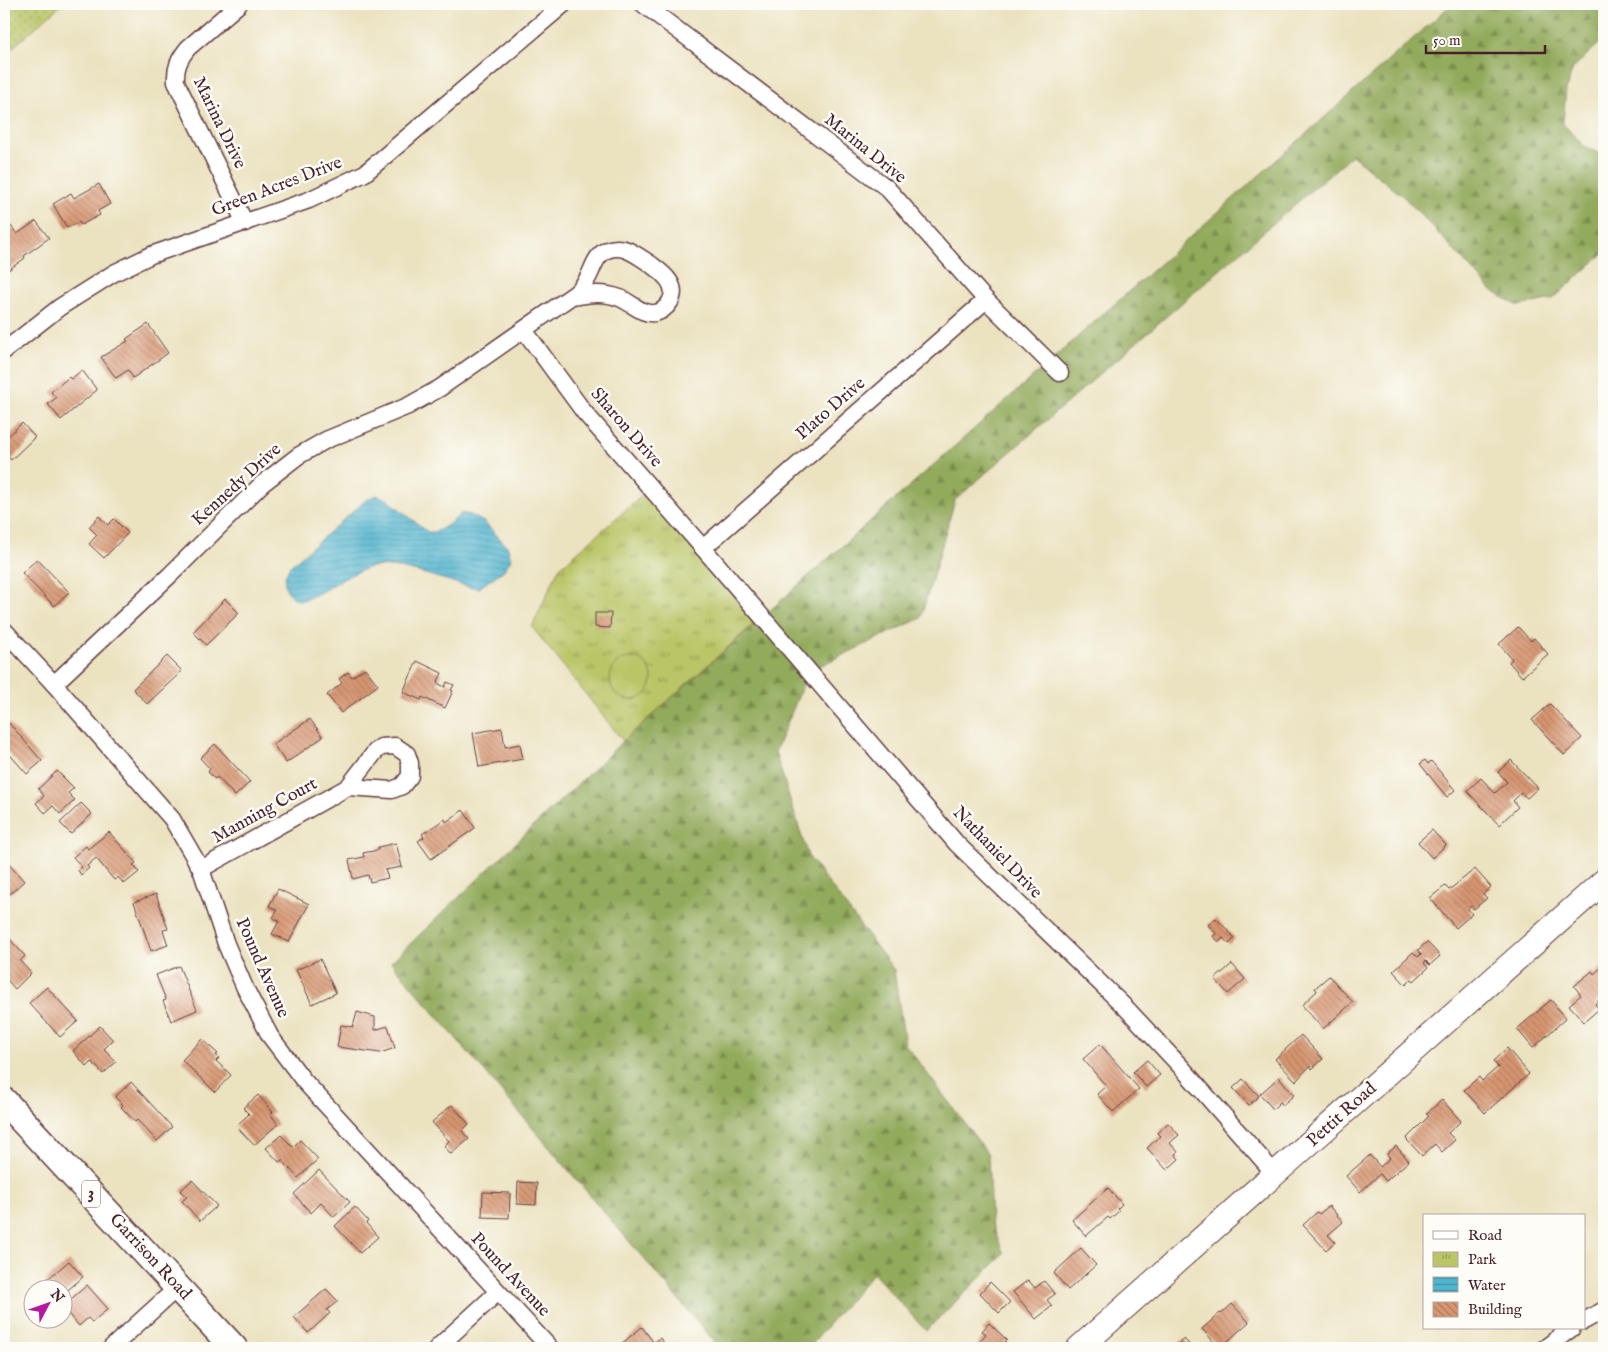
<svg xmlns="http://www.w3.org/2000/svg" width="1608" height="1352" font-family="'IM FELL English',serif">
	<defs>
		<pattern id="grass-dots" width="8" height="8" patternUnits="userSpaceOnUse" patternTransform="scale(1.25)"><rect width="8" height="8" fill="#b9c566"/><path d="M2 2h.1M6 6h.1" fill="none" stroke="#989f54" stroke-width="1.8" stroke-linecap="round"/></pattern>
		<pattern id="forest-firs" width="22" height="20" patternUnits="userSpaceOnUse" patternTransform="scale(1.25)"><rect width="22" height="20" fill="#92aa5b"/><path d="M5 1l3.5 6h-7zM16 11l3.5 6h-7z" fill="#798a4b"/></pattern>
		<pattern id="park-tufts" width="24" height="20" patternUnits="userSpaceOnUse" patternTransform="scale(1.25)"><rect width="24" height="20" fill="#b9c566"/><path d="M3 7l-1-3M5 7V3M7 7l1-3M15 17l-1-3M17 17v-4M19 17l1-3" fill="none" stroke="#989f54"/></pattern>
		<pattern id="water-rules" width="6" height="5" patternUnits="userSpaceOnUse" patternTransform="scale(1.25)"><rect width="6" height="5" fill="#50b4cf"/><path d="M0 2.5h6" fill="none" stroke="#4492a8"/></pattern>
		<pattern id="building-back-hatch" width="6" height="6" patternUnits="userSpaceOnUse" patternTransform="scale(1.25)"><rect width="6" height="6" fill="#d79671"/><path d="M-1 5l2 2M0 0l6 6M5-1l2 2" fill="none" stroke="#b07a5d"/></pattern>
	</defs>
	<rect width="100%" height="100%" fill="#fdfcf7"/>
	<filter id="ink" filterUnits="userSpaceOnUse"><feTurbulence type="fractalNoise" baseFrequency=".02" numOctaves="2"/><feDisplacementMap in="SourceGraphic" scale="10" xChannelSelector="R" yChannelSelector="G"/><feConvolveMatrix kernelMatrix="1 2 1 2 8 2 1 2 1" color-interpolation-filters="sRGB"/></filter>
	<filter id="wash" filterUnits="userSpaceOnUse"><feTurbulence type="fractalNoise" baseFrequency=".0096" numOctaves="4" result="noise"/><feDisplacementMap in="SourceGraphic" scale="20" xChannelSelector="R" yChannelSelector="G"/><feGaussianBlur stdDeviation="1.12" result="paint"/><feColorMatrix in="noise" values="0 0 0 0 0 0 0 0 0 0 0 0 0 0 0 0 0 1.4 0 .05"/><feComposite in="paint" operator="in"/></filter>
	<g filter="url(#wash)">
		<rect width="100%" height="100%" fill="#ebe2c0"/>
		<polygon fill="url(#grass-dots)" stroke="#827248" points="4,4 62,4 4,55"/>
		<polygon fill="url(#forest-firs)" stroke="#6e6443" points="1452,4 1604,4 1604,39 1573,68 1566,89 1563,124 1585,147 1604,155 1604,253 1553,299 1518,306 1492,291 1405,198 1352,155 955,500 921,618 809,671 775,752 808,856 894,970 905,1044 988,1154 991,1222 1004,1254 926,1331 873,1273 808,1348 720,1348 391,962 623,741"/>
		<polygon fill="url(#park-tufts)" stroke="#827248" points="644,494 757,621 623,741 532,627 559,568"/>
		<circle fill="#b9c566" stroke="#827248" cx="631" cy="679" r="21"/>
		<path fill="url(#water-rules)" stroke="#4d6a7d" d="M376 495 387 499 428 532C442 533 452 521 462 513L471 515 484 522 508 547 511 559 504 570 479 588 469 587C444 580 392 561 368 568 344 575 324 594 300 601 284 593 280 581 290 566L366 500Z"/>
		<g id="blocks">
			<g fill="url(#building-back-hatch)">
				<polygon points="99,184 110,204 98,211 100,215 81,225 79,222 67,228 53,204 71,193 74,198"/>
				<polygon points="36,221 49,238 24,256 25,258 7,271 4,267 4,244 5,243 4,231 11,226 17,234"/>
				<polygon points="148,324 168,353 133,378 128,370 116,378 101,357 128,341 126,339"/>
				<polygon points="82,370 97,390 61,420 48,404 56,398 51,392 69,377 71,379"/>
				<polygon points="22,423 35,437 11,460 4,452 4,440"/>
				<polygon points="99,516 108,525 114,519 128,533 104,558 89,544 97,535 89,527"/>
				<polygon points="37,559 69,592 54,606 22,573"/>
				<polygon points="225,599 239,613 206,645 193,632"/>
				<polygon points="595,613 611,613 610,628 595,627"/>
				<polygon points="1518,627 1531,641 1534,638 1548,654 1522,677 1509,662 1512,659 1499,644"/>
				<polygon points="167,656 182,671 147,704 133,689"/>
				<polygon points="417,661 442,673 437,683 445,687 447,682 454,685 451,690 453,691 445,708 422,697 421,700 403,692"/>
				<polygon points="365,668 378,685 341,713 327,695 342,683 339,679 348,672 352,677"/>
				<polygon points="1550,704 1582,738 1564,755 1532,720"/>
				<polygon points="310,719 323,737 286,763 273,744"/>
				<polygon points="9,723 42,761 27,774 4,748 4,728"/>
				<polygon points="502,728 505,747 520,744 523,759 479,767 473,733"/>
				<polygon points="215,744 250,782 235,796 217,777 215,779 208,772 210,769 200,758"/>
				<polygon points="1425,760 1428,764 1431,761 1455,790 1447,797 1420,764"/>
				<polygon points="1511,760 1538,788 1527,798 1521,793 1513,801 1518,807 1499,825 1467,791 1481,778 1495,793 1507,782 1498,772"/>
				<polygon points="57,771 74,788 68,793 75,800 60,814 53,806 45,813 36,803 44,796 38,789"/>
				<polygon points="81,803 92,814 71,834 60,823"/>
				<polygon points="463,810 475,828 431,859 418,841 424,837 422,834 445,819 446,822"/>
				<polygon points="1432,830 1446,845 1432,858 1418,842"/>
				<polygon points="109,832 136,863 133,865 139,872 124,884 118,877 114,880 96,858 87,866 89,868 81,875 78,870 82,867 73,857 86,846 88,849"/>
				<polygon points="396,843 402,867 385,870 388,878 370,882 368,875 353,879 349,860 364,857 363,853 378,850 378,847"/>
				<polygon points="4,859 24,881 10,894 4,887"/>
				<polygon points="1475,869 1491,887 1483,894 1487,898 1474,909 1471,906 1468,909 1472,914 1456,928 1430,898 1445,886 1449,890"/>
				<polygon points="278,889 309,904 289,942 272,934 279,921 273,918 277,910 269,906"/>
				<polygon points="156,894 168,929 163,930 168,945 151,951 134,902"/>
				<polygon points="1216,918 1235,938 1229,944 1223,938 1219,942 1213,936 1216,934 1208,925"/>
				<polygon points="4,933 25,956 20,961 31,973 15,989 4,976"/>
				<polygon points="1427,942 1440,956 1430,965 1426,961 1424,963 1428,968 1414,981 1412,979 1406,985 1393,971 1413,952 1418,957 1421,954 1418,950"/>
				<polygon points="320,959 336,993 312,1004 296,970"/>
				<polygon points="1232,964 1245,979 1228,994 1215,979"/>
				<polygon points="1604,965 1604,995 1595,1004 1599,1009 1584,1022 1569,1005 1581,995 1574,986 1592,971 1594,974"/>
				<polygon points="179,966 197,1010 171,1021 163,1001 166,1000 156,975"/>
				<polygon points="1329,976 1353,1002 1323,1029 1302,1005 1317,991 1315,988"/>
				<polygon points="47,987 78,1021 60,1037 29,1003"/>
				<polygon points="1551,1000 1566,1018 1533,1048 1517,1029"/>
				<polygon points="357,1012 375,1017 375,1030 388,1026 395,1048 380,1053 337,1047 341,1025 353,1027"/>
				<polygon points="100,1026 113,1040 104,1049 116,1062 103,1074 92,1062 87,1067 73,1051"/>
				<polygon points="1301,1035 1323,1059 1312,1069 1310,1066 1296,1081 1275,1059"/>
				<polygon points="202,1039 218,1054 216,1055 219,1058 216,1061 231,1075 215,1092 182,1060"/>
				<polygon points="1100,1044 1139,1089 1113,1112 1097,1094 1106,1086 1083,1059"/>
				<polygon points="1507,1048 1529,1074 1485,1113 1464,1090 1479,1077 1482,1081 1498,1067 1493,1061"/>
				<polygon points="1147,1060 1160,1075 1146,1087 1133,1072"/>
				<polygon points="1279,1077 1294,1095 1283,1105 1280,1102 1273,1109 1260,1094"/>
				<polygon points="1243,1079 1259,1096 1249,1105 1233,1088"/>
				<polygon points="131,1082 172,1127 157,1141 137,1120 135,1122 121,1107 123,1105 115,1097"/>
				<polygon points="258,1095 273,1112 270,1114 278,1124 254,1145 236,1126 249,1114 243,1108"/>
				<polygon points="1442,1100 1461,1121 1448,1133 1455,1140 1442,1152 1435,1144 1422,1156 1406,1139 1429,1116 1426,1114"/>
				<polygon points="452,1105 469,1124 462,1131 469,1139 451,1154 444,1146 449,1141 432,1122"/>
				<polygon points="1168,1123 1179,1135 1170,1143 1178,1152 1175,1154 1179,1159 1167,1170 1147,1148 1160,1136 1157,1133"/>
				<polygon points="281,1135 293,1147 300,1140 318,1159 298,1178 282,1160 279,1162 266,1148"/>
				<polygon points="1396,1146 1409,1161 1386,1181 1380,1174 1360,1192 1346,1176 1370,1155 1380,1167 1390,1158 1387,1154"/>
				<polygon points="319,1170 350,1202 334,1217 321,1203 311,1213 294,1194"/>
				<polygon points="192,1180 217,1206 200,1221 182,1201 187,1197 180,1191"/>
				<polygon points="518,1182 537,1183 536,1205 517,1204"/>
				<polygon points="1108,1188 1122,1204 1117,1209 1119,1211 1110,1219 1108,1217 1086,1236 1072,1220"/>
				<polygon points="483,1192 510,1193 509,1218 482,1217"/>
				<polygon points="1329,1206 1343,1222 1328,1235 1335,1242 1326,1250 1303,1225 1317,1212 1319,1214"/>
				<polygon points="355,1207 368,1221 366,1223 378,1237 360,1253 335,1226"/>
				<polygon points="1081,1248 1096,1265 1068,1290 1054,1273"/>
				<polygon points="69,1261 83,1277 62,1295 62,1290 53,1290 45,1281"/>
				<polygon points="1028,1280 1035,1288 1044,1281 1055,1294 1047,1300 1052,1306 1036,1319 1013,1292"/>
				<polygon points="990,1282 1010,1302 999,1313 980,1293"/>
				<polygon points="87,1285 108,1309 92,1322 88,1318 79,1326 62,1307"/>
				<polygon points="326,1289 338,1301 327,1310 330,1313 308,1333 294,1317"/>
				<polygon points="1232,1304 1249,1322 1220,1348 1202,1329 1220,1313 1221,1314"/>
				<polygon points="989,1323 1007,1340 1001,1346 1003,1348 982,1348 977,1344 986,1334 982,1331"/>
				<polygon points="642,1327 654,1343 660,1338 668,1348 623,1348 620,1345"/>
				<polygon points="1184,1339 1193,1348 1173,1348"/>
			</g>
		</g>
	</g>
	<g filter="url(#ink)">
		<use href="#blocks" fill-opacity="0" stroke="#623c41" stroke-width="1"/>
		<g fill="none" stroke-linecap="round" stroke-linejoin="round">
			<defs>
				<g id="street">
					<path d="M239 4 188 48C179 59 175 68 176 82L245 223"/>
					<polyline points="643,4 887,188 986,300 1060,373"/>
					<polyline points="524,330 584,412 703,548 957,844 1127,1009 1183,1069 1275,1174"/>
					<polyline points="4,351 60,307 114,273 151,255 309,200 365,173 564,4"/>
					<polyline points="703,548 986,300"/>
					<polyline points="4,630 54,684 172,819 201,869 226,944 245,988 270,1036 304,1081 550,1348"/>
					<path d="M54 684 170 575 262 484 298 456 326 440 408 406 440 388 576 293C580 289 583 286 586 281 593 271 594 256 607 250 623 243 636 255 649 263 661 272 680 284 670 302 667 307 661 312 655 313 642 315 632 303 620 298 607 293 593 293 579 296L576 293"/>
					<polyline points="201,869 348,787 392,790 402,786 410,776 410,763 407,754 395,746 381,747 375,752 348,787"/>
					<polyline points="1584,1321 1604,1310"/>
					<polyline points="111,1348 178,1287"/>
					<polyline points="437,1348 498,1292"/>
					<polyline points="1545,1348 1572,1328"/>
				</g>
				<polyline id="secondary" points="1079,1348 1604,881"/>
				<polyline id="primary" points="4,1101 234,1348"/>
			</defs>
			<use href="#street" stroke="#623c41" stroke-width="19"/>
			<use href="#secondary" stroke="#623c41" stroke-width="26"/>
			<use href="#primary" stroke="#623c41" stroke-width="29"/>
			<use href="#street" stroke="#fff" stroke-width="16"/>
			<use href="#secondary" stroke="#fff" stroke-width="24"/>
			<use href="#primary" stroke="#fff" stroke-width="26"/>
		</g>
	</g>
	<g text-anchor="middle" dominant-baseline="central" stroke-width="5" stroke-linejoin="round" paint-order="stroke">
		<rect fill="#fdfcf7" stroke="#806168" stroke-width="1" x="82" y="1180.5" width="18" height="27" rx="4"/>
		<g font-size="16" font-weight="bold" fill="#4a1f2b">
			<text x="91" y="1194">3</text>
		</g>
		<g font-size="18" fill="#4a1f2b" stroke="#fdfcf7">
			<text transform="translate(219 123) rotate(64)">Marina Drive</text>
			<text transform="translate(865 149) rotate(39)">Marina Drive</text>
			<text transform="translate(277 187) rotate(-21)">Green Acres Drive</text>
			<text transform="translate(831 409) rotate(-41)">Plato Drive</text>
			<text transform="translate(626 428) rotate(49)">Sharon Drive</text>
			<text transform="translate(237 485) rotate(-42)">Kennedy Drive</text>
			<text transform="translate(265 811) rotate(-29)">Manning Court</text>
			<text transform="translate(997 853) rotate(46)">Nathaniel Drive</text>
			<text transform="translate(262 968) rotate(66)">Pound Avenue</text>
			<text transform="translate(1342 1115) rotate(-42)">Pettit Road</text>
			<text transform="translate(150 1257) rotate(47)">Garrison Road</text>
			<text transform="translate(510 1275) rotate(47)">Pound Avenue</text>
		</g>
	</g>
	<rect width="1608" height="1352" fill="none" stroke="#fdfcf7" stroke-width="20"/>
	<rect x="1423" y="1214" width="162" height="115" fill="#fdfcf7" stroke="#b5a4a5"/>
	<rect x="1433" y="1231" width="25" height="8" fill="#ffffff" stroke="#b5a4a5"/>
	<text x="1468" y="1240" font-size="15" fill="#4a1f2b">Road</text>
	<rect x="1433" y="1252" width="25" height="15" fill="url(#park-tufts)" stroke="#b5a4a5"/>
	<text x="1468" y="1264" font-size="15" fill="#4a1f2b">Park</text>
	<rect x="1433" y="1277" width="25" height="15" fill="url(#water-rules)" stroke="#b5a4a5"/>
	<text x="1468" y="1290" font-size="15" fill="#4a1f2b">Water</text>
	<rect x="1433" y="1302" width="25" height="15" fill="url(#building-back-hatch)" stroke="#b5a4a5"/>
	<text x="1468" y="1314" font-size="15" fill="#4a1f2b">Building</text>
	<g transform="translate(48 1304) rotate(49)"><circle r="24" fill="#fdfcf7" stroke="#b5a4a5"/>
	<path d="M0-4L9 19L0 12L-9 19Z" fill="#b5179e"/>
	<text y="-8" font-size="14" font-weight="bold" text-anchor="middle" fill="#4a1f2b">N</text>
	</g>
	<path d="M1426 45v8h119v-8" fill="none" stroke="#4a1f2b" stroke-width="2.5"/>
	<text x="1433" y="45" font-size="15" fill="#4a1f2b" stroke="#fdfcf7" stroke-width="4" paint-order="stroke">50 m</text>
</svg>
